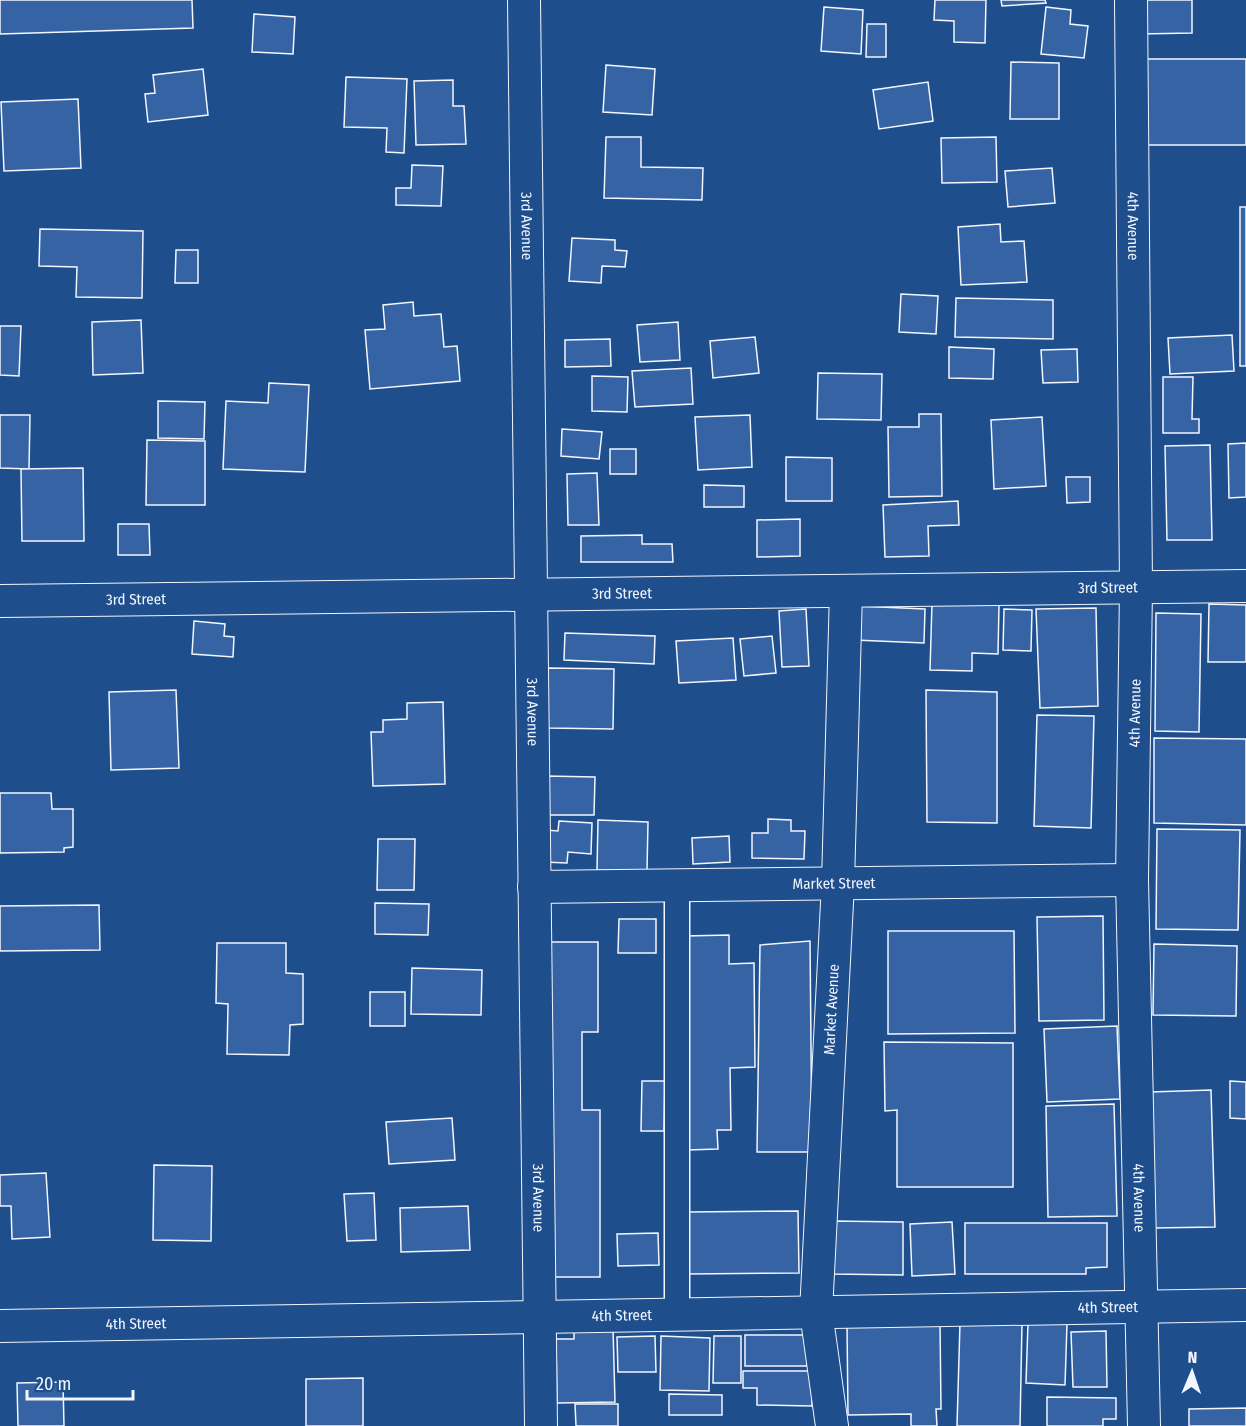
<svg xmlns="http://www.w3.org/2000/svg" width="1246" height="1426" font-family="'Fira Sans Condensed',sans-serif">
	<rect width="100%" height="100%" fill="#1f4e8c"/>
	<g fill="#3563a3" stroke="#f2f6ff" stroke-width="1.5">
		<polygon points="0,0 192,0 193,28 0,34"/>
		<polygon points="935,0 986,0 985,43 954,42 954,21 934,20"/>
		<polygon points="1001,0 1045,0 1046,3 1002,6"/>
		<polygon points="1139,0 1192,0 1192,33 1139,34"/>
		<polygon points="824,7 863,10 861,54 821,51"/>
		<polygon points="1046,7 1071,10 1070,24 1088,26 1084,58 1041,54"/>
		<polygon points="254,14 295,17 293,54 252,52"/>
		<polygon points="867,24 886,24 886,57 866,57"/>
		<polygon points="1144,59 1246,59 1246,145 1145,145"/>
		<polygon points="1011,62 1059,63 1059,119 1010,119"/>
		<polygon points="606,65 655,69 652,115 603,112"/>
		<polygon points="203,69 208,115 148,122 145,94 155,93 153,75"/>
		<polygon points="346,77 407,79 404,153 386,152 387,128 344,127"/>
		<polygon points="453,80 453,106 464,106 466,144 416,145 414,81"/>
		<polygon points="928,82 933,121 879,129 873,90"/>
		<polygon points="78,99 81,168 4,171 1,102"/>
		<polygon points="606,137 641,137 641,167 703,168 702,200 604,198"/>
		<polygon points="996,137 997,182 942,183 941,138"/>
		<polygon points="412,165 443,166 441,206 396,205 396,188 411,188"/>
		<polygon points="1052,168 1055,203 1008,207 1005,171"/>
		<rect x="1240" y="207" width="6" height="159"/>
		<polygon points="1000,224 1001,242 1024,241 1027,282 961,285 958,227"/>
		<polygon points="40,229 143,231 142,298 76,297 77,267 39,266"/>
		<polygon points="572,238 615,240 615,250 627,251 625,267 602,266 601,283 569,281"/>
		<polygon points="176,250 198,250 198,283 175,283"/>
		<polygon points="901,294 938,296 936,334 899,332"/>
		<polygon points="956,298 1053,300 1053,339 955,337"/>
		<polygon points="413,302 414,316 441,314 444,347 457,346 460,381 370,389 365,330 385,329 383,305"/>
		<polygon points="141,320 143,373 93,375 92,322"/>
		<polygon points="678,322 680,360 640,362 637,325"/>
		<polygon points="0,326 21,326 19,376 0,375"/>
		<polygon points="1232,335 1234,371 1170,374 1168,338"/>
		<polygon points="755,337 759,373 713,378 710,341"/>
		<polygon points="610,339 611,366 565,367 565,340"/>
		<polygon points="949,347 994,349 993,379 949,378"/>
		<polygon points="1077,349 1078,382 1043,383 1041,350"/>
		<polygon points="691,368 693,404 635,407 632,371"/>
		<polygon points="818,373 882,374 881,420 817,419"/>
		<polygon points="592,376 628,377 627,412 592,411"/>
		<polygon points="1163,377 1193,377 1192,419 1199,419 1199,433 1163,433"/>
		<polygon points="269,383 309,385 305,472 223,469 226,401 268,403"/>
		<polygon points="158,401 205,402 204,439 158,438"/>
		<polygon points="919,414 941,414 942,496 889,497 888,427 919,427"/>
		<polygon points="0,415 30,415 29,469 0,468"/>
		<polygon points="750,415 752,467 698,470 695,417"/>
		<polygon points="1042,417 1046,486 994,489 991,420"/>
		<polygon points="562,429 602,432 599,459 561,456"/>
		<polygon points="147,440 205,441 205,505 146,505"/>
		<polygon points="1246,443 1246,497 1229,498 1228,444"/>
		<polygon points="1210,445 1212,540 1167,540 1165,446"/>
		<rect x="610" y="449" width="26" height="25"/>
		<polygon points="786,457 832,458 832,501 786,501"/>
		<polygon points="83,468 84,541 22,541 21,469"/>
		<polygon points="597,473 599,525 568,525 567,474"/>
		<polygon points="1066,477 1090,477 1090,502 1067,503"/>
		<polygon points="704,485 744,486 744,507 704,507"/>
		<polygon points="958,501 959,525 928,526 929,556 885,557 883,505"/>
		<polygon points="800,519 800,556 757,557 757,520"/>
		<polygon points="118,524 149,524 150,555 118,555"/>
		<polygon points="642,535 642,544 672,544 673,562 581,562 581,536"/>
		<polygon points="932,603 999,605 998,654 972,653 972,671 930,670"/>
		<polygon points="1209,604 1246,605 1246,662 1208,662"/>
		<polygon points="857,606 925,609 924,643 855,640"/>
		<polygon points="1096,608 1098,706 1040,708 1036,609"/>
		<polygon points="806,609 809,666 782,667 779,611"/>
		<polygon points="1004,609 1032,610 1031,651 1003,650"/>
		<polygon points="1156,613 1201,614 1199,732 1155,731"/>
		<polygon points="194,621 225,624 224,636 234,637 233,657 192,654"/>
		<polygon points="565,633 655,636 654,664 564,660"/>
		<polygon points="772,636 776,673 744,676 740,639"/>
		<polygon points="733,638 736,680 679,683 676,641"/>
		<polygon points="548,668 614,669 613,729 548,728"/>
		<polygon points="176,690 179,768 111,770 109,692"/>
		<polygon points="926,690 997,692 997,823 927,822"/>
		<polygon points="443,702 445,784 373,786 371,732 383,732 383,720 407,719 407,703"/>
		<polygon points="1037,715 1094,716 1091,828 1034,826"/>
		<polygon points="1154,738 1246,739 1246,825 1154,823"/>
		<polygon points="546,776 595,777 594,815 545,815"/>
		<polygon points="0,793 51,793 52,809 73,809 73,847 64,848 64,852 0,853"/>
		<polygon points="768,819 791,820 791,831 805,831 804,859 752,858 752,833 768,833"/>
		<polygon points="598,820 648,822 647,871 597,870"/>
		<polygon points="559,821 592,823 591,854 568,852 567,863 543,862 545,830 558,831"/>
		<polygon points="1157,829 1240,830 1238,930 1156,929"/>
		<polygon points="729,836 730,862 693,864 692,838"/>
		<polygon points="378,839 415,839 414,890 377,890"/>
		<polygon points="375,903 429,904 428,935 375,934"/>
		<polygon points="99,905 100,950 0,951 0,906"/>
		<polygon points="1103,916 1104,1020 1039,1021 1037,917"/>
		<polygon points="619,919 656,919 656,953 618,953"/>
		<polygon points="888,931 1014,931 1015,1033 888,1034"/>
		<polygon points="729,935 729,964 754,963 755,1067 730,1068 731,1130 717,1130 718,1149 687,1150 685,936"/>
		<polygon points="810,941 812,1152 757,1152 760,945"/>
		<polygon points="547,942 598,942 598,1032 582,1032 582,1110 600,1110 600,1277 546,1277"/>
		<polygon points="217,943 286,943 286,973 303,974 303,1024 290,1025 289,1055 227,1054 228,1004 216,1003"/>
		<polygon points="1154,944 1237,946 1236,1016 1153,1015"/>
		<polygon points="412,968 482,970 481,1015 411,1014"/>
		<rect x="370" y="992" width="35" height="34"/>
		<polygon points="1117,1026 1120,1099 1047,1102 1044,1029"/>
		<polygon points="884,1042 1013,1043 1013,1187 897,1187 897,1110 885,1111"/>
		<polygon points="642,1081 665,1081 664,1131 641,1131"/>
		<polygon points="1230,1081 1246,1082 1246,1119 1230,1118"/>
		<polygon points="1211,1090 1215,1227 1154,1228 1150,1092"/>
		<polygon points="1114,1104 1117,1216 1048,1217 1046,1106"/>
		<polygon points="452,1118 455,1160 389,1164 386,1122"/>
		<polygon points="154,1165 212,1166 211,1241 153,1240"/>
		<polygon points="46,1173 50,1237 12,1239 11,1206 0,1206 0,1175"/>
		<polygon points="374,1193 376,1240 347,1241 344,1194"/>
		<polygon points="468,1206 470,1250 401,1252 400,1208"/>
		<polygon points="798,1211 799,1273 688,1274 687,1212"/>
		<polygon points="832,1221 903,1222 903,1275 832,1274"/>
		<polygon points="952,1222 955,1274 912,1276 910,1224"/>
		<polygon points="965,1223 1107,1223 1107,1267 1086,1268 1086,1274 965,1274"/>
		<polygon points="658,1233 659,1265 618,1266 617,1234"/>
		<polygon points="960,1323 1022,1324 1020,1426 957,1426"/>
		<polygon points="1028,1323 1067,1324 1065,1385 1026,1383"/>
		<polygon points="940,1324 941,1409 936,1409 937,1426 911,1426 911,1414 848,1415 847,1325"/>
		<polygon points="613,1328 615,1402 557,1403 556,1339 574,1339 574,1329"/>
		<polygon points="1106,1331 1107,1387 1073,1387 1071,1332"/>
		<rect x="745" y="1335" width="62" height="31"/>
		<polygon points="655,1336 656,1372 618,1372 617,1337"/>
		<polygon points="661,1336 710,1338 709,1391 660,1390"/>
		<polygon points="714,1336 741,1336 741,1383 713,1383"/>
		<polygon points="743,1371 812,1371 812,1406 757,1405 757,1388 743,1388"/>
		<polygon points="363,1378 363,1426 306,1426 306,1379"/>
		<polygon points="63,1382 64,1426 18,1426 17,1383"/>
		<polygon points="669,1394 722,1395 722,1415 669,1415"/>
		<polygon points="1047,1397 1116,1398 1116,1419 1103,1419 1103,1426 1047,1426"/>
		<polygon points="575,1404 618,1404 618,1426 576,1426"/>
		<polygon points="1246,1408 1246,1426 1189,1426 1189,1409"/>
	</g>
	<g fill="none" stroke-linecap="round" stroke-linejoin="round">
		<defs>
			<polyline id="pedestrian" points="677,885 677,1315"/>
			<g id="minor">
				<path id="s1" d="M524 0 541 1426"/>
				<path id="s2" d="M1131 0 1136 587 1132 880 1144 1426"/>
				<path id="s3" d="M0 601 1246 586"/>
				<path id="s4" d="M534 887 1132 880"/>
				<path id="s5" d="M0 1326 1246 1305"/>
				<path id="s6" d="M832 1426 816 1312 838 883 846 591"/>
			</g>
		</defs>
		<use href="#pedestrian" stroke="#f2f6ff" stroke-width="27"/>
		<use href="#minor" stroke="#f2f6ff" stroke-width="34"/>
		<use href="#pedestrian" stroke="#1f4e8c" stroke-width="24"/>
		<use href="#minor" stroke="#1f4e8c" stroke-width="32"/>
	</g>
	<g text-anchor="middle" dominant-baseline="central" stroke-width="4.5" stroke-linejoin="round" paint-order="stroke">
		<g font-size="15" fill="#f2f6ff" stroke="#1f4e8c">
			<text stroke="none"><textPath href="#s1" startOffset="226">3rd Avenue</textPath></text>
			<text stroke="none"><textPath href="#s2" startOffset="226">4th Avenue</textPath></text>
			<text stroke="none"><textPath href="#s3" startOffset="1108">3rd Street</textPath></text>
			<text stroke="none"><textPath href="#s3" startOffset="622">3rd Street</textPath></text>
			<text stroke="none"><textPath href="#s3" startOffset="136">3rd Street</textPath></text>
			<text stroke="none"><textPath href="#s1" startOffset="712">3rd Avenue</textPath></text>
			<text transform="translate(1135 713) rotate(-89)">4th Avenue</text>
			<text stroke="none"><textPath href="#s4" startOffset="300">Market Street</textPath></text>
			<text stroke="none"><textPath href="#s6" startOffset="418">Market Avenue</textPath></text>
			<text stroke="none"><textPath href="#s1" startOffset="1198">3rd Avenue</textPath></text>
			<text stroke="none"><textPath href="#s2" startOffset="1198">4th Avenue</textPath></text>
			<text stroke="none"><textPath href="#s5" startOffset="1108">4th Street</textPath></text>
			<text stroke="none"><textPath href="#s5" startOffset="622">4th Street</textPath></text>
			<text stroke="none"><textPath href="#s5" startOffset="136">4th Street</textPath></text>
		</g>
	</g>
	<g transform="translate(1192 1372) rotate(2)" stroke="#1f4e8c" stroke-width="4.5" paint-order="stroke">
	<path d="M0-4.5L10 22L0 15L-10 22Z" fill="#f2f6ff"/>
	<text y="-9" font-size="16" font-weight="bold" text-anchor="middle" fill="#f2f6ff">N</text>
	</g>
	<path d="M27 1390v9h106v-9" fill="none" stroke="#f2f6ff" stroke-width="3"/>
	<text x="36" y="1390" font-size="18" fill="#f2f6ff" stroke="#1f4e8c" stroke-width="4.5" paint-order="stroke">20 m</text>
</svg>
